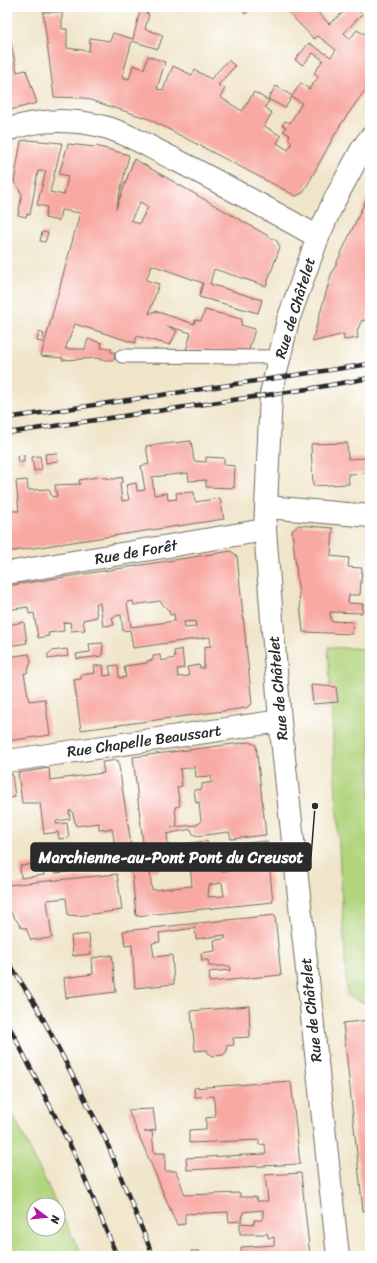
<svg xmlns="http://www.w3.org/2000/svg" width="377" height="1263" font-family="Sriracha,sans-serif">
	<rect width="100%" height="100%" fill="#fff"/>
	<filter id="ink" filterUnits="userSpaceOnUse"><feTurbulence type="fractalNoise" baseFrequency=".025" numOctaves="2"/><feDisplacementMap in="SourceGraphic" scale="8" xChannelSelector="R" yChannelSelector="G"/><feConvolveMatrix kernelMatrix="1 2 1 2 8 2 1 2 1" color-interpolation-filters="sRGB"/></filter>
	<filter id="wash" filterUnits="userSpaceOnUse"><feTurbulence type="fractalNoise" baseFrequency=".012" numOctaves="4" result="noise"/><feDisplacementMap in="SourceGraphic" scale="16" xChannelSelector="R" yChannelSelector="G"/><feGaussianBlur stdDeviation="0.9" result="paint"/><feColorMatrix in="noise" values="0 0 0 0 0 0 0 0 0 0 0 0 0 0 0 0 0 1.4 0 .05"/><feComposite in="paint" operator="in"/></filter>
	<g filter="url(#wash)">
		<rect width="100%" height="100%" fill="#f0e5c9"/>
		<g fill="#b1d47d" stroke="#6e8054">
			<polygon points="328,647 370,649 370,1005 347,996"/>
			<polygon points="7,1102 57,1205 34,1205 34,1229 58,1229 58,1207 82,1256 7,1256"/>
		</g>
		<g id="blocks">
			<g fill="#f8a9a2" fill-rule="evenodd">
				<polygon points="240,7 253,7 253,8 245,14"/>
				<polygon points="294,7 313,7 329,24 350,7 353,7 362,14 344,33 350,39 357,30 364,34 370,26 370,83 339,127 303,193 296,196 149,119 84,98 54,97 43,12 62,12 62,29 67,29 67,48 89,51 90,38 110,41 113,33 133,39 140,11 149,14 145,29 163,35 158,49 132,41 122,77 129,79 133,65 144,69 148,56 165,62 157,89 163,90 173,66 192,75 195,70 211,79 228,60 235,66 218,85 225,89 220,97 242,111 254,92 269,101 265,107 272,113 264,126 281,136 277,143 288,150 292,142 288,139 290,135 283,131 286,127 282,125 285,121 290,123 302,103 292,97 285,108 268,99 276,86 292,96 301,83 309,89 319,76 314,73 323,60 313,53 303,65 295,60 309,43 331,57 336,50 318,36 314,39 289,13"/>
				<polygon points="7,38 10,38 17,72 26,70 37,103 7,111 7,75 9,74 7,67"/>
				<path d="M28 140 62 143 50 192 64 195 68 176 59 174 68 144 95 147 96 146 129 155 116 209 134 159 277 241 280 247 266 286 214 269 210 284 262 300 258 313 199 297 203 283 152 265 146 280 159 284 149 314 155 311 194 324 195 320 201 321 205 310 242 319 241 325 255 329 249 350H186L191 333 167 326 177 331 170 345 137 336 135 343 75 324 65 349H85L88 339 102 343 101 348H111V352H115L114 360H100V358L62 360 63 358 41 356 80 213 61 210 59 221 45 218 47 207 37 205 46 171H38L30 215 27 214 26 217 18 215 22 194 14 182 21 141ZM140 202 148 207 139 224 131 220Z"/>
				<polygon points="370,191 370,322 362,320 357,331 358,338 344,340 344,334 312,342 331,275"/>
				<polygon points="42,232 48,233 45,242 40,241"/>
				<polygon points="39,332 44,334 42,342 37,341"/>
				<polygon points="191,441 194,461 206,462 206,457 224,458 224,465 235,466 234,488 206,487 206,480 189,481 188,473 152,477 154,495 167,493 168,500 177,499 176,493 194,492 195,502 220,498 224,519 7,552 7,495 9,494 11,511 19,511 16,481 27,480 28,490 49,489 52,497 57,496 55,485 80,484 79,480 97,477 114,479 122,477 123,482 120,483 122,501 129,500 126,485 136,483 137,491 145,490 141,466 149,464 146,446"/>
				<polygon points="347,443 348,459 368,458 368,473 348,474 349,484 313,486 311,444"/>
				<polygon points="57,453 58,461 46,463 45,454"/>
				<polygon points="24,455 24,462 18,462 17,456"/>
				<polygon points="40,456 42,469 34,471 32,457"/>
				<polygon points="298,525 333,528 331,556 349,558 348,567 362,568 360,595 349,595 348,603 363,604 362,613 330,612 331,621 353,622 352,634 303,632 292,531"/>
				<path d="M231 551 237 556 252 704 246 708 81 730 74 680 81 679V675L95 673 94 666 103 665 104 676 111 675 109 666 118 665 119 678 126 677 124 666 147 663V661L153 660V656L160 655 161 661 175 658 174 651 182 649 184 668 177 669 178 677 189 676 187 667 199 665 200 668H204V647L211 646 210 637 133 648 130 630 123 631 121 615 112 617 114 625 103 626 100 603 95 604 97 617 83 620 85 630 71 631 70 622 63 623 64 631 48 633 49 636 38 638 34 613 29 614 28 607 7 610V586ZM133 601 134 605 160 601 169 611 170 615 174 614 175 621 131 627 127 602ZM195 621 196 627 185 628 184 622Z"/>
				<polygon points="24,622 27,643 8,646 7,625"/>
				<polygon points="103,643 102,656 77,659 76,654 90,652 89,644"/>
				<polygon points="67,649 68,656 48,659 48,654 52,651"/>
				<polygon points="29,654 31,662 27,673 24,673 29,701 45,699 50,735 7,741 7,681 9,681 7,657"/>
				<polygon points="311,685 336,687 338,702 313,704"/>
				<path d="M249 742 256 745 266 835 231 839 229 832 197 836 193 834 191 829 167 834 169 851 173 858 158 861 159 871 150 872 152 890 192 886 190 863 185 864 184 844 207 841 208 852 222 851V853L236 852 235 844 267 841 273 902 136 916 131 860 133 859 132 855 117 857 112 829 99 830V823L76 826 72 811H69L70 819 56 821V824L67 823 69 838 59 839 58 832 44 834 40 803H22L18 773 49 768 50 780 104 773 102 762 118 760 131 844 143 843 133 757ZM195 767 196 777 211 776 212 782 202 784V789L194 790 196 803 199 802 201 822 196 825 171 827 177 826 175 807 180 806 177 787 182 786 180 769ZM237 864V870L222 871 221 866ZM222 883 224 896 208 897 209 885Z"/>
				<polygon points="7,774 12,774 15,797 7,799"/>
				<polygon points="43,863 44,875 21,878 20,866"/>
				<polygon points="53,863 69,863 69,872 54,873"/>
				<polygon points="117,874 122,910 78,916 68,915 66,898 47,900 52,938 31,940 26,928 22,928 7,907 7,885"/>
				<polygon points="275,915 281,975 210,982 209,972 231,970 230,966 209,966 208,960 202,960 201,953 215,951 214,940 225,939 225,935 196,939 195,928 159,933 160,942 152,943 154,957 172,955 174,984 135,988 132,945 125,946 123,931"/>
				<polygon points="89,934 91,954 73,956 71,936"/>
				<polygon points="112,955 116,992 66,998 64,978 93,974 92,958"/>
				<polygon points="249,1006 250,1037 233,1038 234,1045 226,1046 227,1051 223,1055 212,1056 208,1053 207,1050 195,1051 191,1011"/>
				<polygon points="370,1020 370,1210 363,1211 343,1023"/>
				<polygon points="291,1081 300,1164 187,1170 186,1158 266,1154 265,1144 259,1145 259,1140 189,1143 189,1130 206,1129 206,1118 215,1117 214,1096 195,1097 194,1088"/>
				<polygon points="153,1109 156,1130 144,1132 152,1131 154,1153 165,1153 165,1171 176,1171 185,1195 240,1193 240,1197 256,1197 257,1201 268,1201 265,1175 301,1173 310,1256 241,1256 241,1247 274,1245 274,1237 268,1238 268,1234 240,1234 240,1223 254,1224 254,1220 263,1220 263,1210 243,1212 242,1221 229,1222 228,1212 185,1214 185,1224 177,1225 128,1110"/>
				<polygon points="191,1251 199,1251 200,1256 192,1256"/>
			</g>
		</g>
	</g>
	<g filter="url(#ink)">
		<use href="#blocks" fill-opacity="0" stroke="#706c62" stroke-width="1"/>
		<g fill="none" stroke-linecap="round" stroke-linejoin="round">
			<defs>
				<polyline id="service" points="122,356 280,357"/>
				<g id="minor">
					<path d="M7 130C39 118 76 119 108 128 131 135 153 149 174 159 223 184 270 210 318 237"/>
					<polyline points="267,507 370,516"/>
					<polyline points="7,573 265,530"/>
					<polyline points="7,761 280,721"/>
				</g>
				<polyline id="secondary" points="338,1256 280,721 265,530 271,394 288,320 318,237 333,203 362,149 370,138"/>
			</defs>
			<use href="#service" stroke="#706c62" stroke-width="15"/>
			<use href="#minor" stroke="#706c62" stroke-width="24"/>
			<use href="#secondary" stroke="#706c62" stroke-width="24"/>
			<use href="#service" stroke="#fff" stroke-width="13"/>
			<use href="#minor" stroke="#fff" stroke-width="22"/>
			<use href="#secondary" stroke="#fff" stroke-width="22"/>
			<defs>
				<g id="rail">
					<polyline points="7,418 370,364"/>
					<polyline points="7,433 308,389 370,378"/>
					<polyline points="7,960 38,1009 105,1138 153,1256"/>
					<polyline points="7,1022 74,1153 117,1256"/>
				</g>
			</defs>
			<use href="#rail" stroke="#2b2b2b" stroke-width="4.5"/>
			<use href="#rail" stroke="#fff" stroke-width="3" stroke-dasharray="9" stroke-linecap="butt"/>
		</g>
	</g>
	<g text-anchor="middle" dominant-baseline="central" stroke-width="3" stroke-linejoin="round" paint-order="stroke">
		<g font-size="15" fill="#2b2b2b" stroke="#fff">
			<text transform="translate(295 308) rotate(-73)">Rue de Châtelet</text>
			<text transform="translate(136 552) rotate(-10)">Rue de Forêt</text>
			<text transform="translate(278 688) rotate(-95)">Rue de Châtelet</text>
			<text transform="translate(144 741) rotate(-8)">Rue Chapelle Beaussart</text>
			<text transform="translate(311 1010) rotate(-96)">Rue de Châtelet</text>
		</g>
	</g>
	<path fill="none" stroke="#2b2b2b" stroke-width="1.5" d="M315 806L311 857"/>
	<circle fill="#2b2b2b" stroke="#fff" stroke-width="1.5" cx="315" cy="806" r="4"/>
	<rect fill="#2b2b2b" stroke="#2b2b2b" stroke-width="1.5" x="31" y="843" width="280" height="28" rx="4"/>
	<g font-size="16" text-anchor="middle" font-weight="bold" fill="#fff">
		<text x="171" y="863">Marchienne-au-Pont Pont du Creusot</text>
	</g>
	<rect width="377" height="1263" fill="none" stroke="#fff" stroke-width="24"/>
	<g transform="translate(46 1217) rotate(106)"><circle r="19" fill="#ffffff" stroke="#aaaaaa"/>
	<path d="M0-3L7 15L0 10L-7 15Z" fill="#b5179e"/>
	<text y="-6" font-size="11" font-weight="bold" text-anchor="middle" fill="#2b2b2b">N</text>
	</g>
</svg>
